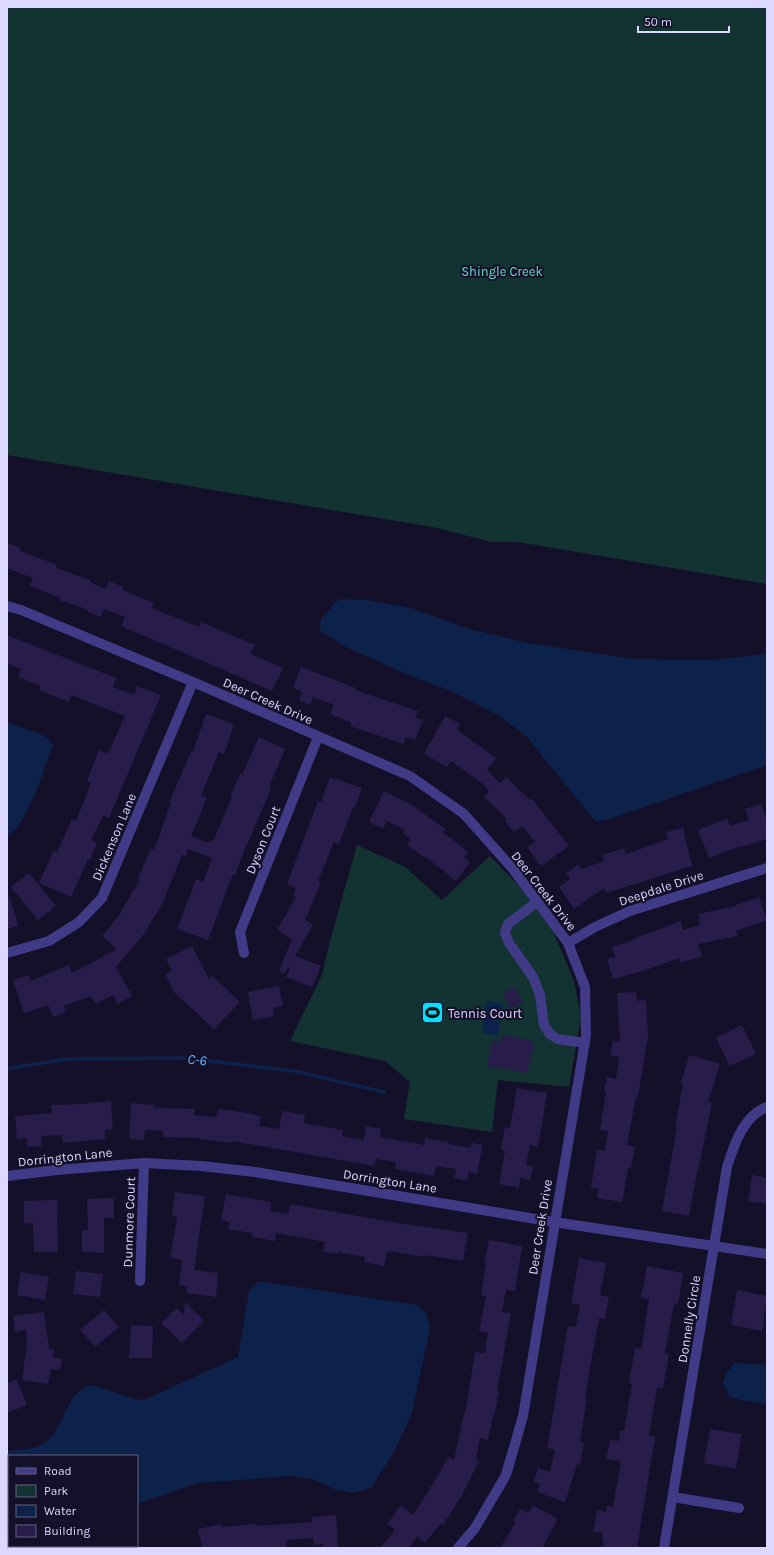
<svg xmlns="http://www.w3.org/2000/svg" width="774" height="1555" font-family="Karla,sans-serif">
	<rect width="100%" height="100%" fill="#151029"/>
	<g fill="#133332">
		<polygon points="7,7 767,7 767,584 518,542 491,542 438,528 7,455"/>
		<polygon points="357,845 405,867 442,900 490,856 519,886 553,931 574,981 581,1017 569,1087 498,1080 492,1132 404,1119 410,1082 385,1061 290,1041 322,975 329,945"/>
	</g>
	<g fill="#0d224b">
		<polygon points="339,599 367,600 411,608 469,629 528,643 634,659 710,660 767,654 767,765 606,820 595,821 527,737 498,715 449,690 413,677 346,647 320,631 321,619"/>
		<path d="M7 722 45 736 53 745C43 771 29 821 7 837Z"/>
		<polygon points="487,1001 503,1004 498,1036 482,1033"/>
		<path d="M258 1281 417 1305 426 1313 430 1328 412 1413 395 1450 372 1487 354 1493 334 1489 312 1479 291 1476 198 1483 137 1504V1456H9V1524H7V1451C16 1450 33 1449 41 1445 65 1433 63 1392 92 1385L134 1399 144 1400 238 1357 249 1291Z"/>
		<polygon points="735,1363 767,1365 767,1404 740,1400 729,1396 723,1383 727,1372"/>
	</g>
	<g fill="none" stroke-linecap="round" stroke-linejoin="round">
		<polyline stroke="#0d224b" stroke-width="3.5" points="7,1069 65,1059 183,1058 294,1071 384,1092"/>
	</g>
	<g fill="#271c4a">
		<polygon points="7,543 21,548 20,551 57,565 56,568 90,580 90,582 106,589 109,581 123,587 122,590 154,603 152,608 199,627 201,622 255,645 251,654 283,668 272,691 121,626 125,617 104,609 101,617 88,612 89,610 59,600 60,598 30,586 33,578 7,568"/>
		<polygon points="7,635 116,678 113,687 134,695 137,686 161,695 109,818 103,816 91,840 97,843 90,860 88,859 71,897 39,883 54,850 57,852 72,819 76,821 91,783 87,781 99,750 108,754 125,716 71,695 69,702 39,690 40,686 18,677 21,669 7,663"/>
		<polygon points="301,667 356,688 355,690 418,711 415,718 423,720 415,740 406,737 403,744 350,726 352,723 330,714 334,705 313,697 310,705 299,700 302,691 293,688"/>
		<polygon points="206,714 234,724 224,754 219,752 201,796 207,798 191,836 209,843 210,840 213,841 232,797 230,796 240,774 242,775 259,737 285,749 269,787 271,788 247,845 246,845 235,875 233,874 208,940 177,929 196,879 203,882 212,858 188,849 186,856 182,855 162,904 144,934 116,967 132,996 118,1004 113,995 96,1004 91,996 64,1006 66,1012 53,1017 48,1005 24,1013 13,980 29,975 31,981 69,965 72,973 117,949 102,936 118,917 140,879 138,878 151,848 154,850 171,803 169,802 191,752 193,752"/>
		<polygon points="445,716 460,724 457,730 496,758 487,770 500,783 506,777 530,800 532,799 569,846 541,866 527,847 535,842 522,826 514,832 505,821 507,819 484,797 489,791 484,786 485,785 451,761 447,767 424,754"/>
		<polygon points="330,777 362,788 355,807 353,807 339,844 334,842 318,881 321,883 305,920 313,925 295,956 321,966 312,987 286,977 290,968 288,967 284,974 279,971 292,939 277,930 296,897 293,896 296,888 287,884 318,801 321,802"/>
		<polygon points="384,791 412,805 445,829 443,832 468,852 464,857 470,862 456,881 426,857 425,858 407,845 411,839 403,833 405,830 387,821 383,829 369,822"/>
		<polygon points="761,804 767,821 767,839 741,847 741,846 709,858 698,830 727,818 730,826 749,820 745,809"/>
		<polygon points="683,828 692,866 606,893 604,888 574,909 559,887 570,879 566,873 578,865 582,869 604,861 602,855 624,848 626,854 668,839 666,832"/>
		<polygon points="29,873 56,906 38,920 11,887"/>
		<polygon points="7,897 10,897 18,926 7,929"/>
		<polygon points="759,897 767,920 736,931 738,936 698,944 702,956 680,963 679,958 646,970 613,979 607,959 615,957 612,947 634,940 633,939 681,921 683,930 700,925 698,914 736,906 736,905"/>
		<polygon points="192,946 209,979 212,976 240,1002 214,1029 175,993 165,974 172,970 166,959"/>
		<polygon points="279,986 283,1006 273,1008 274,1016 253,1020 248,992"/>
		<polygon points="515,987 523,1003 510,1009 503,993"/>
		<polygon points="636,992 637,1001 646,1000 648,1037 638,1097 636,1097 627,1145 635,1147 631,1168 628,1168 622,1202 597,1198 599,1189 591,1188 597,1149 605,1151 608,1131 600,1130 606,1092 604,1091 607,1077 616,1079 619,1057 610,1055 613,1041 620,1042 617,993"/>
		<polygon points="742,1025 756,1054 730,1066 716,1038"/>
		<polygon points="503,1035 534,1041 528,1073 487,1066 492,1041 501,1042"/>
		<polygon points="689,1055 720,1064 708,1102 712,1103 698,1171 697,1171 689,1216 662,1211 677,1127 675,1127 683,1083 681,1083"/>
		<polygon points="517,1088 547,1093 538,1147 530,1145 526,1165 533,1167 530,1180 520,1178 519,1188 499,1184 505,1151 501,1150 505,1127 510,1128"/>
		<polygon points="111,1101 113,1129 105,1130 105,1139 63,1143 62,1135 41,1136 42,1146 27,1147 27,1138 17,1139 15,1116 52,1113 51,1105 88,1104 88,1103"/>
		<polygon points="131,1103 154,1105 154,1108 195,1109 194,1115 216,1117 218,1109 235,1111 261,1116 259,1126 279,1129 282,1111 305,1115 304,1123 343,1130 342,1136 364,1140 366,1126 381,1129 380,1137 424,1145 425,1138 449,1142 448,1144 470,1148 472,1143 483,1145 477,1174 469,1172 467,1181 454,1178 456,1169 436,1166 434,1176 395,1169 396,1162 376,1159 374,1166 232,1141 231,1143 200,1139 200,1138 163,1137 163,1131 145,1130 144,1140 129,1139"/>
		<polygon points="752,1175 767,1178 767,1204 748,1201"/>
		<polygon points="175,1192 205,1196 194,1270 218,1273 216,1297 186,1293 187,1286 179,1285 182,1260 170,1258 177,1217 172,1216"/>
		<polygon points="226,1194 271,1202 270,1211 288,1214 290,1204 398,1223 468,1233 463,1261 425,1255 425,1257 387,1251 384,1266 364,1262 365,1257 338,1252 338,1254 323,1252 325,1242 276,1233 275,1241 252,1237 252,1233 228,1229 230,1222 221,1220"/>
		<polygon points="114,1198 114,1218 104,1218 104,1253 82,1252 82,1230 88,1230 87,1199"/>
		<polygon points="57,1200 58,1252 34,1252 33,1223 24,1224 24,1201"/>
		<polygon points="489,1240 522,1246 515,1291 506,1290 502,1312 511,1313 497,1391 499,1391 495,1413 494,1412 488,1440 480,1438 476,1459 479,1461 461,1497 443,1525 441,1523 425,1543 417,1537 409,1548 380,1548 395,1530 387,1524 401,1505 413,1515 437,1477 448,1457 454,1460 464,1413 465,1414 475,1352 485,1353 488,1333 479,1331 486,1296 481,1295 486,1264 484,1264"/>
		<polygon points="579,1258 606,1263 600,1295 609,1297 605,1319 599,1318 591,1363 585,1399 587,1399 580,1441 584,1442 580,1465 577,1464 565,1502 537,1492 540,1484 533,1482 538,1468 550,1472 555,1450 547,1448 568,1326 576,1327 580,1305 571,1303"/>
		<polygon points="647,1266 683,1273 678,1304 674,1304 665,1353 669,1354 663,1389 657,1388 649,1436 655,1437 637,1548 603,1548 604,1542 602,1541 603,1533 593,1532 597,1510 606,1512 607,1506 613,1507 621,1461 606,1459 610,1440 619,1441 620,1431 624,1431 632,1384 629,1383 635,1348 641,1349 649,1299 641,1298"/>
		<polygon points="76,1271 103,1274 100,1297 73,1294"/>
		<polygon points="21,1272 49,1277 45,1300 17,1295"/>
		<polygon points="737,1290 767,1296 762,1331 731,1325"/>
		<polygon points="185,1302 204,1320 182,1343 161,1323 176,1308 184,1315"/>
		<polygon points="104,1310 119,1327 95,1347 80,1330"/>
		<polygon points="44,1312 49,1349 54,1349 53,1357 62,1359 60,1370 51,1369 48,1384 22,1380 27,1343 26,1330 15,1332 13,1316"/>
		<polygon points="131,1325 153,1326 152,1358 129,1358"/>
		<polygon points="17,1379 27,1405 7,1413 7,1383"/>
		<polygon points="710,1429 742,1434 736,1469 704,1463"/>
		<polygon points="533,1505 558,1519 542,1548 500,1548 516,1522 513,1521 520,1509 528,1513"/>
		<polygon points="336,1515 338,1548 323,1548 323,1544 314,1545 313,1538 286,1540 287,1548 202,1548 198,1529 222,1524 222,1527 256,1524 257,1526 312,1522 312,1517"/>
	</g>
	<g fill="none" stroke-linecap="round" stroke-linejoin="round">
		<g stroke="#413b87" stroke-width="10">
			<polyline points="7,606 21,610 193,682 410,776 464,814 512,868 568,943 585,987 586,1035 523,1416 506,1475 475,1528 458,1548"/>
			<polyline points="537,902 508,924 505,933 509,943 533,977 540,995 544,1025 550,1034 557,1039 585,1043"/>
			<polyline points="568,943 595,927 630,911 767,868"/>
			<polyline points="7,953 49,941 79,922 102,898 193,682"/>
			<polyline points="244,953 240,932 318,737"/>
			<polyline points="7,1176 57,1170 144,1163 201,1166 255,1172 554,1222 767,1254"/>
			<polyline points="140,1281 144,1163"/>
			<polyline points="673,1497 739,1508"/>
			<path d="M664 1548 727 1167C734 1145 743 1116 767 1107"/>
		</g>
	</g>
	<defs>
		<symbol id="stadium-square" viewBox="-11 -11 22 22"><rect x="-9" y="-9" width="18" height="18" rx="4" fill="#05defe" stroke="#151029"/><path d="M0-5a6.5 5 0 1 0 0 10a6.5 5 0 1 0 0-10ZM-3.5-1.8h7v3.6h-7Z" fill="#111"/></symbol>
	</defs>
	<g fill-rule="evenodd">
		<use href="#stadium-square" x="420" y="1000" width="25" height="25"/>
	</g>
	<g text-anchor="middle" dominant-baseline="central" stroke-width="4" stroke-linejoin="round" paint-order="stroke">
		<g font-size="13" fill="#63e0c4" stroke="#151029">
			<text x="502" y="271">Shingle Creek</text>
		</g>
		<g font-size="13" fill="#ddd8ff" stroke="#151029">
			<text transform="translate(268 701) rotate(24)">Deer Creek Drive</text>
			<text transform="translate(114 837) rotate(-67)">Dickenson Lane</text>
			<text transform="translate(263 840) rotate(-68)">Dyson Court</text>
			<text transform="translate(661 888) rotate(-18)">Deepdale Drive</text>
			<text transform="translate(544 891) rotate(52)">Deer Creek Drive</text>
			<text transform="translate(65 1157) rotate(-6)">Dorrington Lane</text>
			<text transform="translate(390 1181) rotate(9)">Dorrington Lane</text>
			<text transform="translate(129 1222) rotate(-88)">Dunmore Court</text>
			<text transform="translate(540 1227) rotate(-81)">Deer Creek Drive</text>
			<text transform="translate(689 1319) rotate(-81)">Donnelly Circle</text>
		</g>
		<g font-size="13" fill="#ddd8ff" stroke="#151029" text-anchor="start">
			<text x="448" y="1013">Tennis Court</text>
		</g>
		<g font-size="14" font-style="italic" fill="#66b4fe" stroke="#151029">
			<text transform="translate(197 1060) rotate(6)">C-6</text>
		</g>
	</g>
	<rect width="774" height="1555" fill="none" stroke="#ddd8ff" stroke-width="16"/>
	<rect x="8" y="1455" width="130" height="92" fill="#151029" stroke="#65607f"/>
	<rect x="16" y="1468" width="20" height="6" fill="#413b87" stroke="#65607f"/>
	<text x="44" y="1475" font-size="12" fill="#ddd8ff">Road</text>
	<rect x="16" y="1485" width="20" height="12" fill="#133332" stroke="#65607f"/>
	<text x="44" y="1495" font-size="12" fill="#ddd8ff">Park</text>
	<rect x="16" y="1505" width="20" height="12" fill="#0d224b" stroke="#65607f"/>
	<text x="44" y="1515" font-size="12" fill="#ddd8ff">Water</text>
	<rect x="16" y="1525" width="20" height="12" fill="#271c4a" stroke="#65607f"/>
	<text x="44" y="1535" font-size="12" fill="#ddd8ff">Building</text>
	<path d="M638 26v6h91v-6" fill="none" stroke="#ddd8ff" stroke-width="2"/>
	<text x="644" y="26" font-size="12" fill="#ddd8ff" stroke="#151029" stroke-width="3" paint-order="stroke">50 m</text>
</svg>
